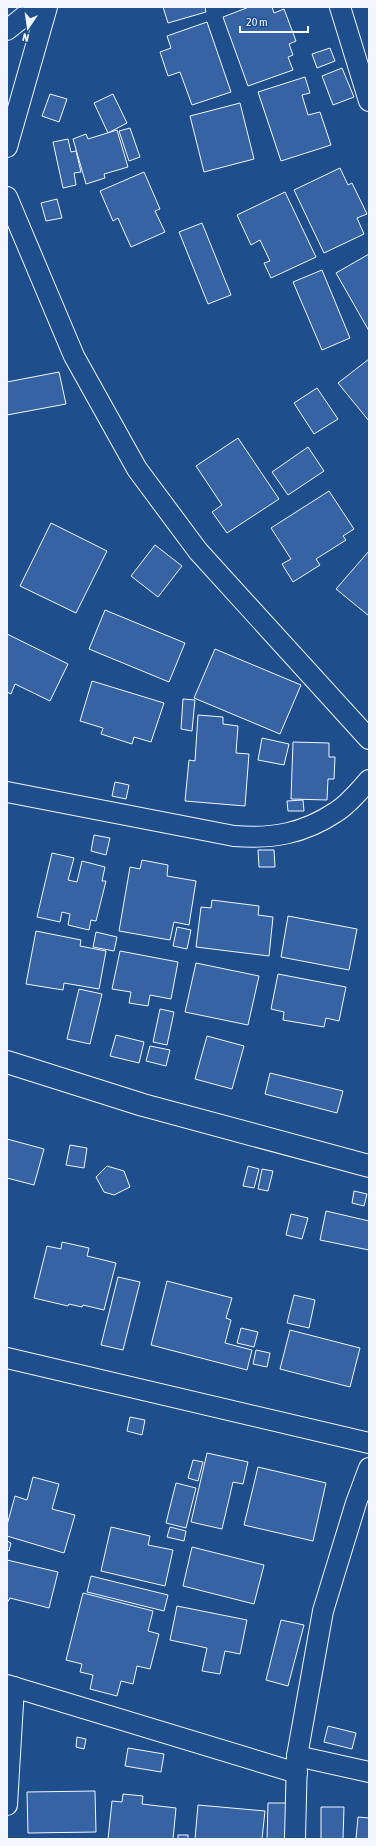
<svg xmlns="http://www.w3.org/2000/svg" width="376" height="1846" font-family="'Asap Condensed',sans-serif">
	<rect width="100%" height="100%" fill="#1f4e8c"/>
	<g fill="#3563a3" stroke="#f2f6ff">
		<polygon points="163,7 205,7 206,12 168,23"/>
		<polygon points="249,7 272,7 274,13 284,9 296,41 289,44 293,55 288,57 293,70 248,86 223,17"/>
		<polygon points="207,22 231,92 192,105 180,72 168,76 160,52 171,48 167,36"/>
		<polygon points="330,48 335,61 317,68 312,54"/>
		<polygon points="342,68 354,97 333,105 322,76"/>
		<polygon points="305,77 310,93 302,95 308,115 320,112 331,145 281,161 258,92"/>
		<polygon points="50,94 67,99 59,122 42,116"/>
		<polygon points="113,94 127,123 108,133 94,103"/>
		<polygon points="240,103 254,159 204,172 190,116"/>
		<polygon points="130,128 140,157 129,161 119,131"/>
		<polygon points="117,130 128,167 104,174 105,178 86,184 73,139 86,134 88,139"/>
		<polygon points="68,139 71,152 76,151 81,172 74,173 76,185 63,188 53,142"/>
		<polygon points="340,168 348,185 352,183 367,214 357,218 364,234 324,253 294,190"/>
		<polygon points="144,172 160,209 155,211 165,232 131,247 118,218 113,221 100,191"/>
		<polygon points="285,192 316,257 271,278 264,263 270,261 260,240 251,245 237,215"/>
		<polygon points="57,199 62,218 46,221 41,203"/>
		<polygon points="202,223 231,295 208,304 179,232"/>
		<polygon points="369,254 369,331 336,273"/>
		<polygon points="322,270 350,338 322,350 293,282"/>
		<polygon points="369,359 369,421 338,383"/>
		<polygon points="59,372 66,404 7,415 7,382"/>
		<polygon points="317,388 338,419 314,434 294,403"/>
		<polygon points="238,438 279,499 227,533 212,512 222,505 196,466"/>
		<polygon points="308,447 324,471 288,495 272,472"/>
		<polygon points="329,491 354,529 343,536 346,540 316,559 320,565 293,582 282,564 291,559 271,528"/>
		<polygon points="51,523 107,551 76,613 20,586"/>
		<polygon points="155,545 182,566 158,597 131,576"/>
		<polygon points="369,551 369,616 336,589"/>
		<polygon points="105,610 185,643 169,682 89,649"/>
		<polygon points="7,634 68,664 50,701 15,684 11,694 7,692"/>
		<polygon points="215,649 301,685 280,734 194,698"/>
		<polygon points="92,681 164,703 151,742 134,737 132,744 101,734 103,728 80,721"/>
		<polygon points="183,699 195,700 192,731 181,729"/>
		<polygon points="198,715 223,717 223,724 238,726 236,753 249,754 245,806 185,801 189,760 195,761"/>
		<polygon points="262,738 289,744 284,765 258,760"/>
		<polygon points="293,742 329,743 329,757 335,757 334,779 328,779 327,800 291,799"/>
		<polygon points="115,782 129,785 126,799 112,796"/>
		<polygon points="303,800 304,811 288,811 287,801"/>
		<polygon points="94,835 110,838 106,855 91,851"/>
		<polygon points="258,850 274,850 275,867 259,867"/>
		<polygon points="52,853 74,858 68,880 77,882 82,861 105,867 102,881 106,881 96,921 91,920 89,930 68,925 70,914 62,912 60,922 37,917"/>
		<polygon points="142,860 168,865 167,876 196,881 189,925 174,922 170,940 119,931 130,867 140,869"/>
		<polygon points="212,900 259,906 258,915 273,917 269,956 196,947 201,907 211,908"/>
		<polygon points="288,916 357,929 349,970 281,957"/>
		<polygon points="177,927 191,930 187,949 173,946"/>
		<polygon points="36,931 81,940 80,946 106,951 99,989 64,983 63,990 26,984"/>
		<polygon points="96,932 117,937 114,951 93,947"/>
		<polygon points="120,951 178,962 171,999 150,995 148,1006 129,1003 131,992 112,989"/>
		<polygon points="196,963 259,976 248,1025 185,1012"/>
		<polygon points="278,974 346,987 339,1021 326,1018 324,1027 283,1020 284,1012 271,1009"/>
		<polygon points="79,989 102,994 90,1044 67,1039"/>
		<polygon points="160,1009 174,1012 167,1045 153,1042"/>
		<polygon points="116,1035 144,1042 139,1063 110,1056"/>
		<polygon points="207,1036 244,1046 232,1089 195,1079"/>
		<polygon points="150,1046 170,1050 166,1066 146,1061"/>
		<polygon points="270,1073 343,1091 337,1113 265,1094"/>
		<polygon points="7,1139 44,1149 34,1185 7,1178"/>
		<polygon points="70,1145 87,1148 84,1168 66,1165"/>
		<polygon points="107,1166 124,1171 130,1187 114,1195 104,1192 96,1177"/>
		<polygon points="248,1166 259,1169 254,1188 243,1186"/>
		<polygon points="262,1169 273,1171 268,1191 258,1189"/>
		<polygon points="354,1191 367,1194 364,1206 352,1203"/>
		<polygon points="326,1211 369,1221 369,1250 320,1240"/>
		<polygon points="291,1214 308,1218 302,1239 286,1235"/>
		<polygon points="62,1242 89,1248 87,1256 116,1263 104,1310 83,1305 82,1307 69,1304 68,1306 34,1298 47,1246 61,1249"/>
		<polygon points="118,1277 140,1282 123,1350 101,1345"/>
		<polygon points="167,1281 232,1298 226,1318 231,1320 225,1343 252,1350 247,1370 151,1345"/>
		<polygon points="294,1295 315,1300 309,1328 287,1323"/>
		<polygon points="241,1328 258,1332 254,1347 237,1343"/>
		<polygon points="290,1330 360,1348 350,1387 280,1369"/>
		<polygon points="256,1350 270,1353 267,1367 253,1364"/>
		<polygon points="130,1417 145,1420 142,1435 127,1431"/>
		<polygon points="207,1453 248,1462 243,1484 233,1482 222,1529 191,1522"/>
		<polygon points="193,1460 203,1462 198,1481 188,1478"/>
		<polygon points="258,1467 326,1483 313,1541 244,1525"/>
		<polygon points="33,1477 59,1484 52,1509 75,1515 64,1553 7,1536 7,1525 15,1496 27,1500"/>
		<polygon points="176,1483 196,1488 186,1528 166,1523"/>
		<polygon points="111,1527 150,1536 148,1545 173,1550 165,1586 101,1571"/>
		<polygon points="170,1527 186,1531 184,1541 167,1537"/>
		<polygon points="7,1541 11,1543 9,1551 7,1550"/>
		<polygon points="192,1547 264,1565 254,1604 183,1586"/>
		<polygon points="7,1560 58,1572 49,1608 10,1598 7,1603"/>
		<polygon points="91,1576 168,1595 164,1611 87,1592"/>
		<polygon points="83,1593 153,1611 148,1631 159,1634 150,1669 137,1666 133,1684 121,1681 117,1696 90,1689 93,1675 80,1672 82,1664 66,1660"/>
		<polygon points="177,1606 247,1620 240,1654 225,1651 220,1674 202,1671 207,1648 170,1640"/>
		<polygon points="281,1620 304,1625 288,1686 266,1680"/>
		<polygon points="328,1726 356,1733 352,1749 324,1742"/>
		<polygon points="77,1737 86,1739 84,1749 76,1747"/>
		<polygon points="128,1748 164,1754 161,1772 125,1766"/>
		<polygon points="95,1791 96,1832 28,1833 27,1792"/>
		<polygon points="123,1794 143,1796 142,1804 176,1808 173,1839 108,1839 112,1801 122,1802"/>
		<polygon points="268,1803 287,1803 287,1839 267,1839"/>
		<polygon points="198,1805 265,1811 262,1839 195,1839"/>
		<polygon points="321,1807 344,1807 343,1839 321,1839"/>
		<polygon points="358,1817 369,1818 369,1839 356,1839"/>
		<rect x="178" y="1835" width="10" height="4"/>
	</g>
	<g fill="none" stroke-linecap="round" stroke-linejoin="round">
		<defs>
			<g id="street">
				<polyline points="340,7 369,101"/>
				<polyline points="7,30 36,7"/>
				<polyline points="7,147 47,7"/>
				<polyline points="7,197 74,356 137,469 198,551 369,739"/>
				<path d="M7 792 234 836C272 839 303 834 336 812 349 804 359 791 369 780"/>
				<polyline points="7,1358 369,1443"/>
				<polyline points="7,1685 297,1773"/>
				<polyline points="297,1756 369,1772"/>
				<polyline points="7,1805 14,1687"/>
				<polyline points="295,1839 297,1756 323,1611 356,1503 369,1468"/>
			</g>
			<polyline id="secondary" points="7,1062 143,1105 369,1166"/>
		</defs>
		<use href="#street" stroke="#f2f6ff" stroke-width="22"/>
		<use href="#secondary" stroke="#f2f6ff" stroke-width="24"/>
		<use href="#street" stroke="#1f4e8c" stroke-width="20"/>
		<use href="#secondary" stroke="#1f4e8c" stroke-width="22"/>
	</g>
	<rect width="376" height="1846" fill="none" stroke="#f2f6ff" stroke-width="16"/>
	<g transform="translate(28 28) rotate(193)" stroke="#1f4e8c" stroke-width="3" paint-order="stroke">
	<path d="M0-3L7 15L0 10L-7 15Z" fill="#f2f6ff"/>
	<text y="-6" font-size="11" font-weight="bold" text-anchor="middle" fill="#f2f6ff">N</text>
	</g>
	<path d="M240 26v6h68v-6" fill="none" stroke="#f2f6ff" stroke-width="2"/>
	<text x="246" y="26" font-size="12" fill="#f2f6ff" stroke="#1f4e8c" stroke-width="3" paint-order="stroke">20 m</text>
</svg>
